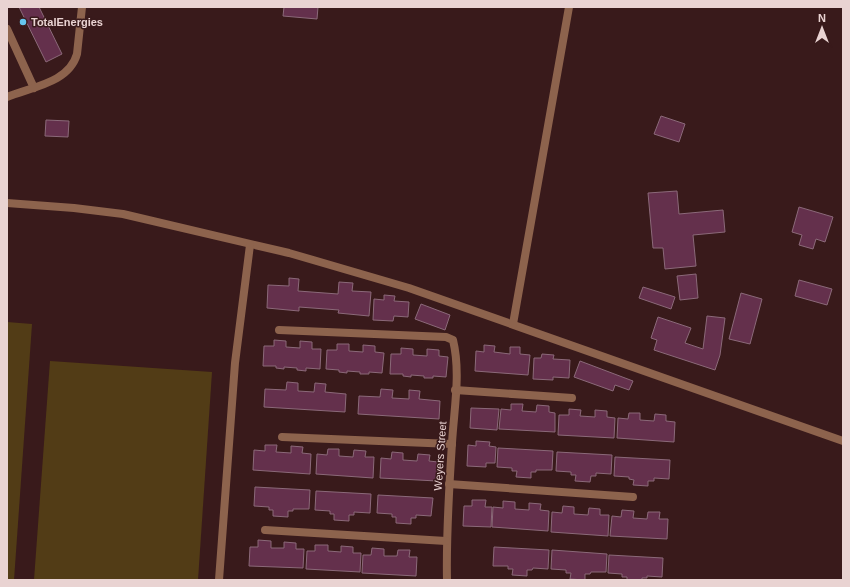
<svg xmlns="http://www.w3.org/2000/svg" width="850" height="587" font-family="Helvetica,sans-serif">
	<rect width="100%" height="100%" fill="#391a1b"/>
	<g fill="#523c16">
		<polygon points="7,322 32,324 14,580 7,580"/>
		<polygon points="50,361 212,372 198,580 34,580"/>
	</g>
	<g fill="#64304c" stroke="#8b6979">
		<polygon points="19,7 39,7 62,54 46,62"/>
		<polygon points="284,7 318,7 317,19 283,16"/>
		<polygon points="661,116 685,124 679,142 654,134"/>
		<polygon points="46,120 69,121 68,137 45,136"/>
		<polygon points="677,191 679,214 723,210 725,232 693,235 696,266 665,269 663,248 653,248 648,193"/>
		<polygon points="799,207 833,217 825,242 816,239 813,249 799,245 802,235 792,232"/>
		<polygon points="696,274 698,298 680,300 677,276"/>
		<polygon points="289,278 299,279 298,291 338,294 339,282 353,283 352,291 371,292 369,316 338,313 339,310 299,307 299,311 267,308 268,285 289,286"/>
		<polygon points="799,280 832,289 827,305 795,296"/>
		<polygon points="643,287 675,297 671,309 639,298"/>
		<polygon points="741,293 762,299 750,344 729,339"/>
		<polygon points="384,295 395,296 394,301 409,302 408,317 394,316 393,321 373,320 374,299 384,300"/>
		<polygon points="421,304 450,315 445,330 415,319"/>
		<polygon points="707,316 725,318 720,355 715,370 654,350 657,340 651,338 658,317 691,328 685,343 703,349"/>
		<polygon points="274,340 286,341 286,347 300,348 300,341 312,342 312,349 321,349 320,369 306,368 306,371 297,370 297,368 284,367 284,369 276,368 276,366 263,366 264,346 274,346"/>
		<polygon points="337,344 349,344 349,351 363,352 363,345 375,346 375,352 384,353 382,373 369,372 369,374 360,374 360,372 347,371 347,373 339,372 339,370 326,369 327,350 337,350"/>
		<polygon points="484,345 495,346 494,352 510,354 510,347 520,347 520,354 530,355 528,375 475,371 476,351 484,352"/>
		<polygon points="401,348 413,349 413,355 427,356 427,349 439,350 439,356 448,357 446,377 433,376 433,378 424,378 424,376 411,375 411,377 403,376 403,374 390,374 391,354 401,354"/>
		<polygon points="542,354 554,355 553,359 570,360 569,378 553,377 553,380 533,379 534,358 541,358"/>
		<polygon points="580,361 633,381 629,390 615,385 613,391 574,377"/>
		<polygon points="287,382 298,383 298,391 314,392 315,383 326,384 325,392 346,394 345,412 264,407 265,389 286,390"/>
		<polygon points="381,389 393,390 392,398 409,399 409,390 420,391 419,399 440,401 439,419 358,414 359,396 380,397"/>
		<polygon points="511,404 523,404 522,411 536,412 537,405 549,406 549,412 555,413 555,432 499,429 501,409 511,410"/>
		<polygon points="471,408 499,409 497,430 470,428"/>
		<polygon points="569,409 581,410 580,416 595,417 595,410 607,411 607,417 615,418 614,438 558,435 559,415 569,415"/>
		<polygon points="629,413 640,413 640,420 654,421 655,414 666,415 666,421 675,422 674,442 617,438 618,418 628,419"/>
		<polygon points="476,441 490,442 489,446 496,447 495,463 486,463 486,467 467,466 468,445 476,446"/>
		<polygon points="265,445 277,445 276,452 291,453 291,446 303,447 302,453 311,454 310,474 253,470 254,450 265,451"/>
		<polygon points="498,448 553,451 552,470 536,470 536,472 531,472 531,478 516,477 517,471 512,471 512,468 497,467"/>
		<polygon points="328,449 339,449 339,456 353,457 354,450 366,451 365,457 374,457 373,478 316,474 317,454 327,455"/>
		<polygon points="392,452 403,453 403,460 417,461 418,454 430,455 429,461 438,462 437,481 380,478 381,458 391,459"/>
		<polygon points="557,452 612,455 611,474 596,473 596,476 591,476 590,482 575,481 576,475 571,475 571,472 556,471"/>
		<polygon points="615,457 670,460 669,479 654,478 654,481 648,481 648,486 633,485 634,480 629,479 629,477 614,476"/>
		<polygon points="255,487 310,490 309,509 293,509 293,511 288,511 288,517 273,516 273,510 269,510 269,507 254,506"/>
		<polygon points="316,491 371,494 370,513 354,512 354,515 349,515 349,521 334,520 334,514 330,514 330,511 315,510"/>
		<polygon points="378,495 433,498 431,516 416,515 416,518 411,518 411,524 396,523 396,517 392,517 392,514 377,513"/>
		<polygon points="472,500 486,500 485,507 492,507 491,527 463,526 464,506 472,506"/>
		<polygon points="503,501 515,502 515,509 529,510 529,503 541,504 540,510 549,511 548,531 492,527 493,507 503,508"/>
		<polygon points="563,506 574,507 574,514 588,515 589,508 600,509 600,515 609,515 608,536 551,532 552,512 562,513"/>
		<polygon points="622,510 634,511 633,518 647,519 648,512 660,512 659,519 668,519 667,539 610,536 612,516 621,517"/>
		<polygon points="258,540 271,541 271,548 284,548 284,542 296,543 296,549 304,549 303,568 249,566 250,547 258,547"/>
		<polygon points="315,545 328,545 328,551 341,552 341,546 353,547 353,553 361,553 360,572 306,569 307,551 315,551"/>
		<polygon points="494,547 549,550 548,569 533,568 532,570 527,570 527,576 512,575 513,569 508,569 508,566 493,566"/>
		<polygon points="372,548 384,549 384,556 397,556 398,550 410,550 409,557 417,557 416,576 362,573 363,555 371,555"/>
		<polygon points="552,550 607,554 606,572 591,572 590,574 585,574 585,580 570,579 571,573 566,573 566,570 551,569"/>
		<polygon points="609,555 663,558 662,577 647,576 647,578 642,578 642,580 627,580 627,577 622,577 622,574 608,573"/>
	</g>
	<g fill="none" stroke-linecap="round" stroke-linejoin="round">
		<g stroke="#8d634d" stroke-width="8">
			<polyline points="7,29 34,88"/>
			<path d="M7 97C31 87 69 83 77 54L82 7"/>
		</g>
		<g stroke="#8d634d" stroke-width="8">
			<polyline points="7,203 74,208 123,214 289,253 409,288 843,441"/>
			<polyline points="513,324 569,7"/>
			<path d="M279 330 446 337 453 340C461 373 454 409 452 443 449 489 446 534 447 580"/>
			<polyline points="455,390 572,398"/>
			<polyline points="282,437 452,444"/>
			<polyline points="449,484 633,497"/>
			<polyline points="265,530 446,541"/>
			<polyline points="219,580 235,363 250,245"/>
		</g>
	</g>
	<circle fill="#65c5ee" stroke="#391a1b" stroke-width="1.5" cx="23" cy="22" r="4"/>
	<g text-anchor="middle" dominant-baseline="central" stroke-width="3" stroke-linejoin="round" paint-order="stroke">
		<g font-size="11" font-weight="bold" fill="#e9d3d2" stroke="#391a1b" text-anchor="start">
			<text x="31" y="22">TotalEnergies</text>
		</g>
		<g font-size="11" fill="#e9d3d2" stroke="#391a1b">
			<text transform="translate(440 456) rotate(-86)">Weyers Street</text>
		</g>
	</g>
	<rect width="850" height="587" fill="none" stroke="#e9d3d2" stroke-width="16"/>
	<g transform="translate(822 28)" stroke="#391a1b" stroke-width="3" paint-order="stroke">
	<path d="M0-3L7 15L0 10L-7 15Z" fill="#e9d3d2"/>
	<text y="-6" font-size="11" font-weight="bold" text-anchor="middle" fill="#e9d3d2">N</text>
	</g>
</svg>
